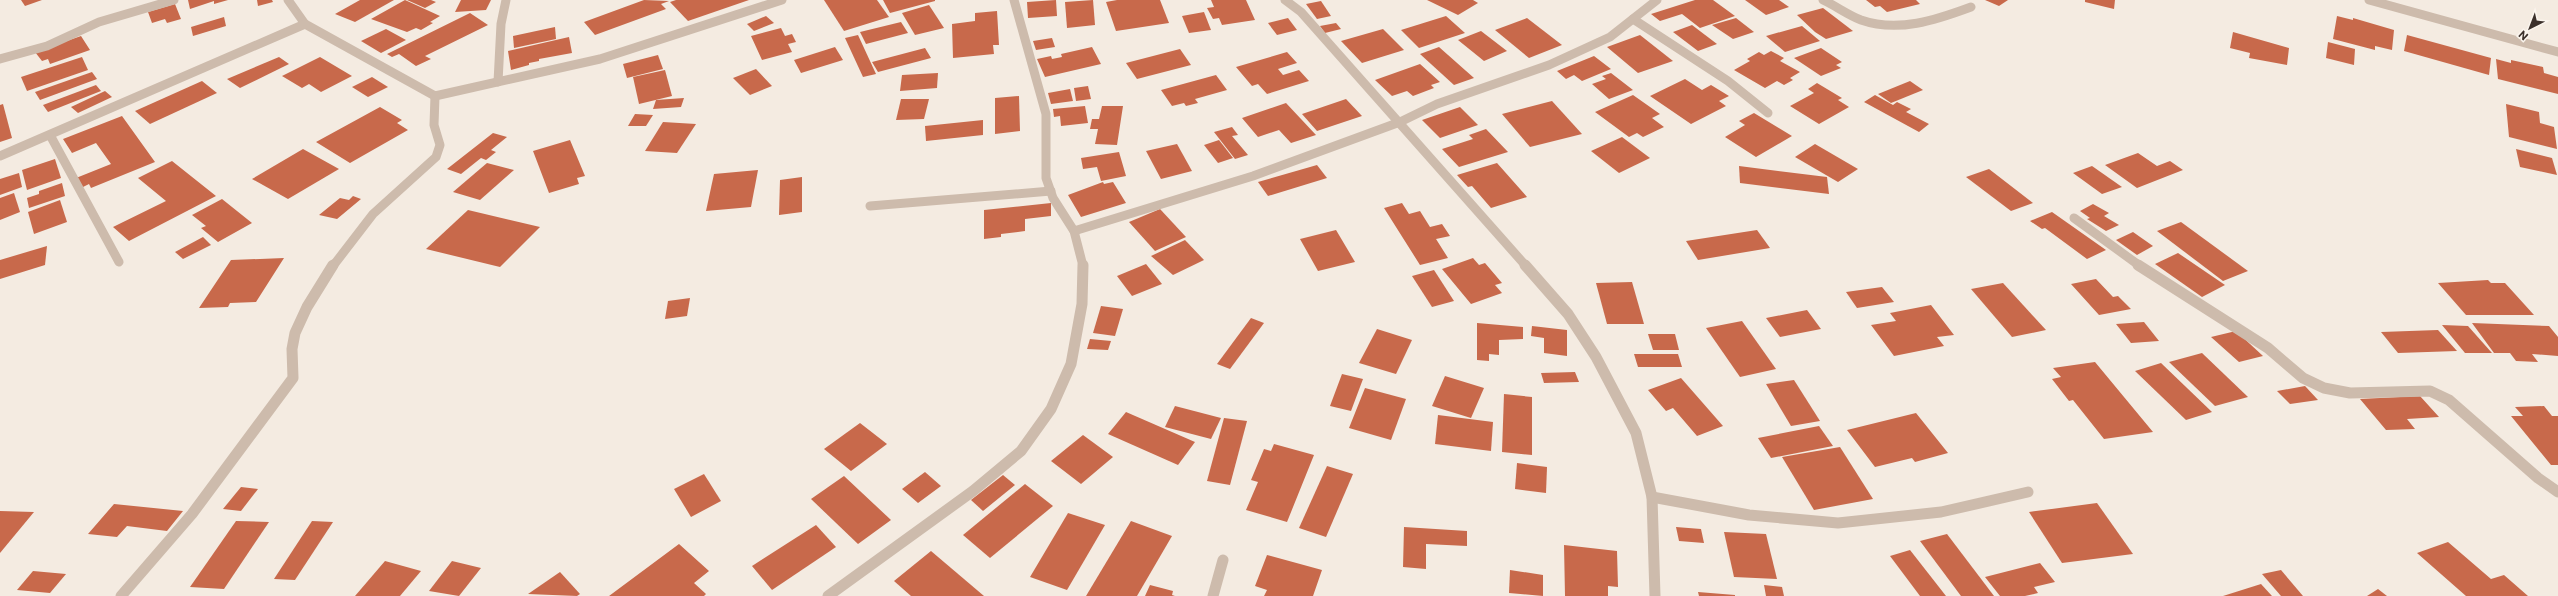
<svg xmlns="http://www.w3.org/2000/svg" width="2558" height="596" font-family="Commissioner,sans-serif">
	<rect width="100%" height="100%" fill="#f4ebe1"/>
	<g fill="#c8694b">
		<polygon points="21,0 42,0 25,6"/>
		<polygon points="188,0 228,0 214,4 214,1 190,9"/>
		<polygon points="257,0 272,0 273,2 258,6"/>
		<polygon points="360,0 394,0 355,22 335,14"/>
		<polygon points="405,0 440,16 430,22 433,23 421,30 416,28 407,32 371,19"/>
		<polygon points="407,0 431,0 436,2 425,8"/>
		<polygon points="461,0 491,0 486,10 455,12"/>
		<polygon points="644,0 669,1 661,4 666,9 595,35 584,22"/>
		<polygon points="676,0 749,0 688,21 670,2"/>
		<polygon points="824,0 877,0 889,17 844,31"/>
		<polygon points="883,0 935,0 935,1 890,13"/>
		<polygon points="1056,0 1057,16 1028,18 1027,2"/>
		<polygon points="1093,0 1095,25 1067,28 1065,2"/>
		<polygon points="1117,0 1160,0 1169,23 1116,31 1106,2"/>
		<polygon points="1211,0 1246,0 1255,20 1222,25 1219,18 1213,19 1207,8 1214,7"/>
		<polygon points="1427,0 1473,0 1478,3 1458,15"/>
		<polygon points="1695,0 1713,0 1735,16 1700,28 1682,14 1660,21 1651,14"/>
		<polygon points="1745,0 1779,0 1789,7 1766,15"/>
		<polygon points="1866,0 1916,0 1920,4 1887,12 1880,6 1875,7"/>
		<polygon points="1985,0 2008,0 1999,6"/>
		<polygon points="2085,0 2115,0 2114,9 2085,2"/>
		<polygon points="1321,1 1331,16 1317,19 1306,4"/>
		<polygon points="175,4 181,19 167,23 165,19 152,23 148,12"/>
		<polygon points="929,5 944,28 915,35 902,13"/>
		<polygon points="1823,8 1853,31 1826,39 1815,32 1797,15"/>
		<polygon points="997,11 999,45 993,45 994,54 953,58 952,24 975,21 975,13"/>
		<polygon points="1204,12 1211,30 1189,33 1182,16"/>
		<polygon points="470,13 488,25 425,56 431,59 416,66 399,54 392,57 387,54"/>
		<polygon points="766,16 774,23 754,31 747,24"/>
		<polygon points="1446,16 1465,33 1419,48 1401,30"/>
		<polygon points="2337,16 2353,20 2353,18 2394,30 2392,50 2375,46 2375,50 2333,39"/>
		<polygon points="224,17 226,26 193,36 191,27"/>
		<polygon points="1288,18 1297,30 1277,35 1268,23"/>
		<polygon points="1527,18 1562,45 1529,58 1495,30"/>
		<polygon points="1736,18 1754,32 1733,39 1712,25"/>
		<polygon points="901,22 908,33 866,44 860,32"/>
		<polygon points="1336,23 1341,29 1325,33 1320,26"/>
		<polygon points="1692,25 1717,44 1698,51 1673,32"/>
		<polygon points="1802,26 1820,41 1785,52 1766,36"/>
		<polygon points="555,27 556,39 514,48 513,36"/>
		<polygon points="781,28 785,36 792,34 796,42 788,44 792,52 762,60 751,36"/>
		<polygon points="386,29 406,40 381,53 361,41"/>
		<polygon points="1383,29 1404,50 1362,63 1341,41"/>
		<polygon points="1481,31 1507,51 1484,61 1458,40"/>
		<polygon points="2233,32 2289,48 2287,65 2249,58 2250,53 2230,48"/>
		<polygon points="858,35 876,74 863,77 845,38"/>
		<polygon points="1640,35 1673,61 1638,73 1607,47"/>
		<polygon points="2407,35 2491,58 2489,75 2404,51"/>
		<polygon points="81,36 90,50 50,64 48,59 42,61 35,52"/>
		<polygon points="569,37 572,53 539,59 539,61 529,63 529,65 511,70 508,51"/>
		<polygon points="1052,38 1055,47 1036,50 1033,41"/>
		<polygon points="2328,42 2355,49 2354,65 2326,58"/>
		<polygon points="835,47 843,60 801,73 794,60"/>
		<polygon points="1092,47 1101,64 1045,77 1037,59 1051,56 1052,59 1062,57 1061,54"/>
		<polygon points="1439,47 1474,78 1454,85 1420,54"/>
		<polygon points="925,48 931,58 878,72 872,62"/>
		<polygon points="1821,48 1842,62 1836,65 1841,68 1821,76 1794,58"/>
		<polygon points="1180,49 1191,65 1137,79 1126,63"/>
		<polygon points="1771,51 1784,58 1780,61 1800,72 1790,78 1793,80 1784,85 1777,81 1765,88 1734,70 1750,61 1747,59 1759,52 1764,55"/>
		<polygon points="1287,52 1297,63 1278,69 1283,75 1299,70 1309,81 1267,94 1258,84 1252,86 1236,67"/>
		<polygon points="658,55 663,69 627,78 623,64"/>
		<polygon points="1594,56 1611,69 1582,81 1574,75 1566,79 1557,71"/>
		<polygon points="82,57 88,70 27,91 21,77"/>
		<polygon points="279,57 289,64 240,88 227,79"/>
		<polygon points="320,57 352,76 321,92 309,84 302,88 282,76"/>
		<polygon points="2496,59 2511,63 2511,60 2543,67 2544,73 2558,77 2558,94 2498,79"/>
		<polygon points="1420,64 1440,82 1431,85 1434,88 1413,96 1407,91 1392,96 1375,80"/>
		<polygon points="756,69 772,86 750,95 733,78"/>
		<polygon points="665,70 672,96 639,104 633,77"/>
		<polygon points="92,72 97,79 40,100 35,92"/>
		<polygon points="938,73 937,88 900,91 902,75"/>
		<polygon points="1611,73 1633,90 1609,99 1592,84 1606,79 1602,76"/>
		<polygon points="1216,75 1227,90 1195,99 1198,103 1186,106 1184,103 1172,106 1161,90"/>
		<polygon points="372,77 388,87 368,97 352,87"/>
		<polygon points="1685,79 1702,90 1711,85 1729,96 1719,101 1726,106 1691,124 1650,96"/>
		<polygon points="202,81 217,93 150,124 135,111"/>
		<polygon points="1910,81 1923,90 1891,103 1878,94"/>
		<polygon points="1817,83 1842,98 1838,100 1849,107 1819,124 1790,106 1814,93 1808,89"/>
		<polygon points="96,85 101,91 48,112 43,105"/>
		<polygon points="1088,86 1091,99 1076,101 1074,88"/>
		<polygon points="1070,89 1073,101 1051,104 1048,93"/>
		<polygon points="105,91 112,97 78,113 71,107"/>
		<polygon points="1633,95 1660,114 1652,118 1664,127 1643,137 1637,133 1629,137 1595,112"/>
		<polygon points="1875,95 1893,105 1897,102 1911,109 1906,112 1929,124 1919,132 1864,102"/>
		<polygon points="1019,96 1020,131 995,134 995,98"/>
		<polygon points="684,98 681,107 653,109 656,100"/>
		<polygon points="901,99 929,99 924,119 896,120"/>
		<polygon points="1346,99 1362,116 1317,131 1302,114"/>
		<polygon points="1552,101 1582,134 1530,147 1502,114"/>
		<polygon points="1286,103 1316,135 1291,143 1279,130 1258,137 1242,118"/>
		<polygon points="3,104 12,138 0,142 0,105"/>
		<polygon points="2506,104 2539,112 2540,123 2554,127 2557,149 2509,137"/>
		<polygon points="1085,106 1088,123 1061,126 1060,116 1054,117 1053,109"/>
		<polygon points="1102,106 1123,106 1117,145 1095,144 1098,129 1090,129 1092,119 1099,119"/>
		<polygon points="380,107 402,120 397,123 408,130 350,163 316,142"/>
		<polygon points="1460,107 1478,125 1440,138 1422,120"/>
		<polygon points="1754,113 1792,136 1756,157 1725,137 1745,125 1739,121"/>
		<polygon points="635,114 653,115 646,126 628,126"/>
		<polygon points="122,116 155,162 91,188 89,184 83,187 76,178 111,164 96,143 72,153 63,139"/>
		<polygon points="983,120 983,135 926,141 925,126"/>
		<polygon points="663,122 696,124 677,153 645,151"/>
		<polygon points="1232,127 1238,135 1232,136 1248,155 1235,159 1214,132"/>
		<polygon points="1486,129 1508,152 1459,167 1442,149 1473,139 1469,135"/>
		<polygon points="493,133 507,137 491,150 496,152 486,160 481,158 461,174 447,169"/>
		<polygon points="1622,137 1650,158 1619,173 1591,151"/>
		<polygon points="570,140 585,176 577,178 579,184 549,193 533,151"/>
		<polygon points="1219,140 1233,158 1218,163 1204,145"/>
		<polygon points="1177,144 1192,171 1161,179 1146,151"/>
		<polygon points="1815,144 1858,169 1838,182 1795,157"/>
		<polygon points="303,149 339,169 288,199 252,179"/>
		<polygon points="2516,149 2552,158 2557,175 2520,167"/>
		<polygon points="1119,152 1126,176 1101,181 1097,167 1083,169 1081,158"/>
		<polygon points="2138,153 2157,166 2170,161 2183,170 2137,188 2105,165"/>
		<polygon points="55,159 61,178 27,190 22,170"/>
		<polygon points="172,161 216,196 129,241 113,227 166,201 138,178"/>
		<polygon points="487,163 514,170 480,200 453,192"/>
		<polygon points="1497,163 1527,197 1491,208 1472,186 1468,187 1457,175"/>
		<polygon points="1317,165 1327,178 1268,196 1258,182"/>
		<polygon points="1739,166 1827,177 1829,194 1740,183"/>
		<polygon points="2092,166 2122,187 2102,194 2073,173"/>
		<polygon points="1989,169 2033,203 2011,211 1966,177"/>
		<polygon points="758,170 751,207 706,211 714,174"/>
		<polygon points="19,173 22,187 0,195 0,179"/>
		<polygon points="802,177 802,212 779,215 780,180"/>
		<polygon points="1103,182 1104,184 1113,182 1126,203 1081,217 1068,195"/>
		<polygon points="62,183 65,196 29,208 27,198 39,194 39,191"/>
		<polygon points="14,193 20,212 0,220 0,198"/>
		<polygon points="353,196 361,199 337,219 319,215 340,198 349,200"/>
		<polygon points="222,199 252,223 218,242 201,228 206,226 192,215"/>
		<polygon points="60,200 67,222 34,234 28,212"/>
		<polygon points="1051,203 1051,216 1025,219 1025,231 1001,234 1001,237 984,239 984,210"/>
		<polygon points="1402,203 1409,214 1420,211 1430,227 1442,224 1450,236 1436,239 1448,258 1420,265 1384,208"/>
		<polygon points="2093,204 2109,213 2104,216 2119,225 2106,231 2087,219 2090,218 2080,211"/>
		<polygon points="1160,209 1186,237 1155,251 1129,222"/>
		<polygon points="468,210 540,227 500,267 426,249"/>
		<polygon points="2052,212 2106,250 2087,259 2045,228 2042,229 2030,221"/>
		<polygon points="2181,222 2248,271 2223,281 2157,231"/>
		<polygon points="1336,230 1355,262 1318,271 1300,239"/>
		<polygon points="1757,230 1770,248 1698,260 1686,241"/>
		<polygon points="2133,232 2153,246 2137,255 2116,240"/>
		<polygon points="203,237 211,245 183,259 175,252"/>
		<polygon points="1185,240 1204,260 1173,275 1151,256"/>
		<polygon points="47,246 45,265 0,279 0,260"/>
		<polygon points="2178,253 2225,285 2202,297 2155,264"/>
		<polygon points="284,258 256,302 230,303 228,307 199,308 231,260"/>
		<polygon points="1473,258 1479,265 1485,263 1502,283 1495,285 1502,293 1471,304 1442,269"/>
		<polygon points="1146,264 1162,284 1132,296 1117,276"/>
		<polygon points="1434,270 1454,301 1432,307 1412,276"/>
		<polygon points="2096,279 2113,297 2118,296 2131,309 2099,315 2071,284"/>
		<polygon points="2488,280 2491,283 2505,283 2534,315 2466,315 2438,283"/>
		<polygon points="1632,282 1644,324 1607,324 1596,283"/>
		<polygon points="2003,283 2046,330 2012,337 1971,289"/>
		<polygon points="1882,287 1894,302 1857,308 1846,292"/>
		<polygon points="690,298 687,316 665,319 668,301"/>
		<polygon points="1931,305 1954,335 1937,337 1944,346 1894,356 1871,325 1896,321 1890,313"/>
		<polygon points="1101,306 1123,309 1115,336 1093,333"/>
		<polygon points="1807,310 1821,329 1780,337 1766,318"/>
		<polygon points="1251,318 1264,323 1230,369 1217,364"/>
		<polygon points="1742,321 1776,369 1740,377 1706,328"/>
		<polygon points="2144,322 2159,341 2131,343 2116,324"/>
		<polygon points="1477,323 1523,327 1523,339 1499,340 1499,355 1489,354 1489,361 1477,360"/>
		<polygon points="2472,323 2549,326 2558,337 2558,356 2532,354 2538,362 2516,361 2510,353 2494,353"/>
		<polygon points="2442,325 2468,326 2492,353 2465,353"/>
		<polygon points="1532,326 1567,330 1567,356 1544,353 1544,338 1531,336"/>
		<polygon points="1377,329 1412,340 1396,374 1359,363"/>
		<polygon points="2438,330 2457,351 2398,353 2381,332"/>
		<polygon points="2236,331 2263,356 2239,362 2211,337"/>
		<polygon points="1648,334 1675,334 1679,350 1653,350"/>
		<polygon points="1090,339 1111,341 1108,350 1087,349"/>
		<polygon points="2202,353 2248,397 2215,406 2169,362"/>
		<polygon points="1634,354 1678,354 1682,367 1638,367"/>
		<polygon points="2095,362 2153,432 2104,439 2073,400 2069,401 2052,379 2061,377 2053,368"/>
		<polygon points="2161,363 2212,412 2186,420 2135,371"/>
		<polygon points="1575,372 1579,382 1544,383 1541,373"/>
		<polygon points="1342,374 1363,379 1351,411 1330,406"/>
		<polygon points="1445,376 1484,388 1471,418 1432,406"/>
		<polygon points="1681,378 1723,426 1697,436 1673,408 1666,411 1648,390"/>
		<polygon points="1794,380 1820,421 1791,426 1766,384"/>
		<polygon points="2305,386 2318,400 2290,404 2277,391"/>
		<polygon points="1365,388 1406,399 1391,440 1349,428"/>
		<polygon points="1504,394 1532,397 1532,455 1502,452"/>
		<polygon points="2420,396 2439,417 2407,419 2415,429 2386,430 2360,399"/>
		<polygon points="1175,406 1221,418 1211,439 1165,427"/>
		<polygon points="2544,406 2552,416 2558,416 2558,465 2551,465 2511,416 2523,416 2515,407"/>
		<polygon points="1126,412 1195,442 1178,465 1108,434"/>
		<polygon points="1916,413 1948,453 1915,462 1912,458 1875,467 1847,430"/>
		<polygon points="1438,415 1493,422 1491,451 1435,444"/>
		<polygon points="1224,418 1247,421 1230,485 1207,481"/>
		<polygon points="860,423 887,444 851,471 824,449"/>
		<polygon points="1819,426 1833,446 1771,458 1758,438"/>
		<polygon points="1083,435 1113,457 1081,484 1051,461"/>
		<polygon points="1274,444 1314,455 1287,522 1246,510 1258,482 1251,480 1264,449 1271,451"/>
		<polygon points="1840,447 1873,499 1814,510 1782,457"/>
		<polygon points="1517,463 1547,467 1546,493 1515,489"/>
		<polygon points="1327,466 1353,474 1326,537 1299,528"/>
		<polygon points="925,472 941,486 918,503 902,489"/>
		<polygon points="704,474 721,501 691,517 674,489"/>
		<polygon points="1003,475 1015,485 983,511 971,500"/>
		<polygon points="844,476 891,520 858,544 811,499"/>
		<polygon points="1025,484 1053,506 990,558 963,535"/>
		<polygon points="241,487 258,489 241,511 223,509"/>
		<polygon points="2097,503 2133,554 2062,563 2029,512"/>
		<polygon points="114,504 183,511 167,531 127,526 117,537 88,534"/>
		<polygon points="0,511 34,512 0,553"/>
		<polygon points="1068,513 1105,525 1067,590 1030,577"/>
		<polygon points="236,521 269,522 224,589 190,587"/>
		<polygon points="312,521 333,522 295,580 274,579"/>
		<polygon points="1131,521 1172,536 1137,596 1086,596"/>
		<polygon points="816,525 836,547 772,590 752,566"/>
		<polygon points="1404,527 1467,531 1467,546 1426,544 1426,569 1403,567"/>
		<polygon points="1676,527 1701,529 1704,543 1679,541"/>
		<polygon points="1724,532 1766,534 1777,579 1734,577"/>
		<polygon points="1947,534 1994,596 1961,596 1920,541"/>
		<polygon points="2448,542 2491,579 2504,575 2528,596 2466,596 2417,553"/>
		<polygon points="679,544 709,571 694,583 706,594 704,596 609,596"/>
		<polygon points="1564,545 1617,551 1618,587 1608,586 1608,596 1565,596"/>
		<polygon points="1910,550 1946,596 1920,596 1890,556"/>
		<polygon points="931,551 984,596 911,596 894,581"/>
		<polygon points="1267,555 1322,570 1313,596 1264,596 1267,590 1255,586"/>
		<polygon points="385,561 421,571 400,596 355,596"/>
		<polygon points="452,561 481,568 459,596 429,591"/>
		<polygon points="2040,563 2055,582 2034,587 2038,593 2025,596 2000,596 1985,577"/>
		<polygon points="1510,570 1543,575 1543,596 1509,593"/>
		<polygon points="2281,570 2303,596 2281,596 2262,574"/>
		<polygon points="33,571 66,574 50,593 17,590"/>
		<polygon points="560,572 580,594 577,596 528,594"/>
		<polygon points="2261,584 2272,596 2223,596"/>
		<polygon points="1150,585 1173,591 1172,595 1175,596 1145,596"/>
		<polygon points="1764,585 1782,587 1784,596 1766,596"/>
		<polygon points="2378,589 2387,596 2367,596"/>
		<polygon points="1698,592 1735,595 1735,596 1699,596"/>
	</g>
	<g fill="none" stroke-linecap="round" stroke-linejoin="round">
		<g stroke="#cdbbac" stroke-width="9">
			<polyline points="288,0 305,24 435,96 600,59 782,0"/>
			<polyline points="1014,0 1046,114 1046,178 1053,198 1074,231 1083,266"/>
			<polyline points="1285,0 1301,12 1526,266"/>
			<path d="M1823 0C1836 6 1848 15 1861 20 1898 33 1936 20 1971 7"/>
			<polyline points="2369,0 2558,52"/>
			<polyline points="1633,19 1728,81 1768,113"/>
			<polyline points="0,59 47,46 99,22 174,0"/>
			<polyline points="498,82 501,24 506,0"/>
			<polyline points="50,135 119,262"/>
			<polyline points="0,156 305,24"/>
			<polyline points="870,206 1051,191"/>
			<polyline points="2074,218 2140,266"/>
			<polyline points="1074,231 1253,176 1400,122 1437,104 1549,65 1610,37 1657,0"/>
			<polyline points="333,266 373,214 436,157 440,145 434,125 435,96"/>
		</g>
		<g stroke="#cdbbac" stroke-width="11">
			<polyline points="1525,265 1568,314 1596,357 1636,433 1652,497 1655,596"/>
			<polyline points="2138,265 2268,348 2303,378 2324,388 2350,393 2430,391 2449,400 2538,478 2558,492"/>
			<polyline points="1652,497 1749,515 1838,523 1941,512 2028,492"/>
			<polyline points="121,596 192,514 293,378 292,349 295,333 307,307 333,265"/>
			<polyline points="828,596 973,491 1021,451 1051,409 1071,364 1082,304 1083,265"/>
			<polyline points="1213,596 1223,560"/>
		</g>
	</g>
	<g transform="translate(2530 28) rotate(222)" stroke="#fbf5ee" stroke-width="3" paint-order="stroke">
	<path d="M0-3L7 15L0 10L-7 15Z" fill="#3b302b"/>
	<text y="-6" font-size="11" font-weight="bold" text-anchor="middle" fill="#3b302b">N</text>
	</g>
</svg>
